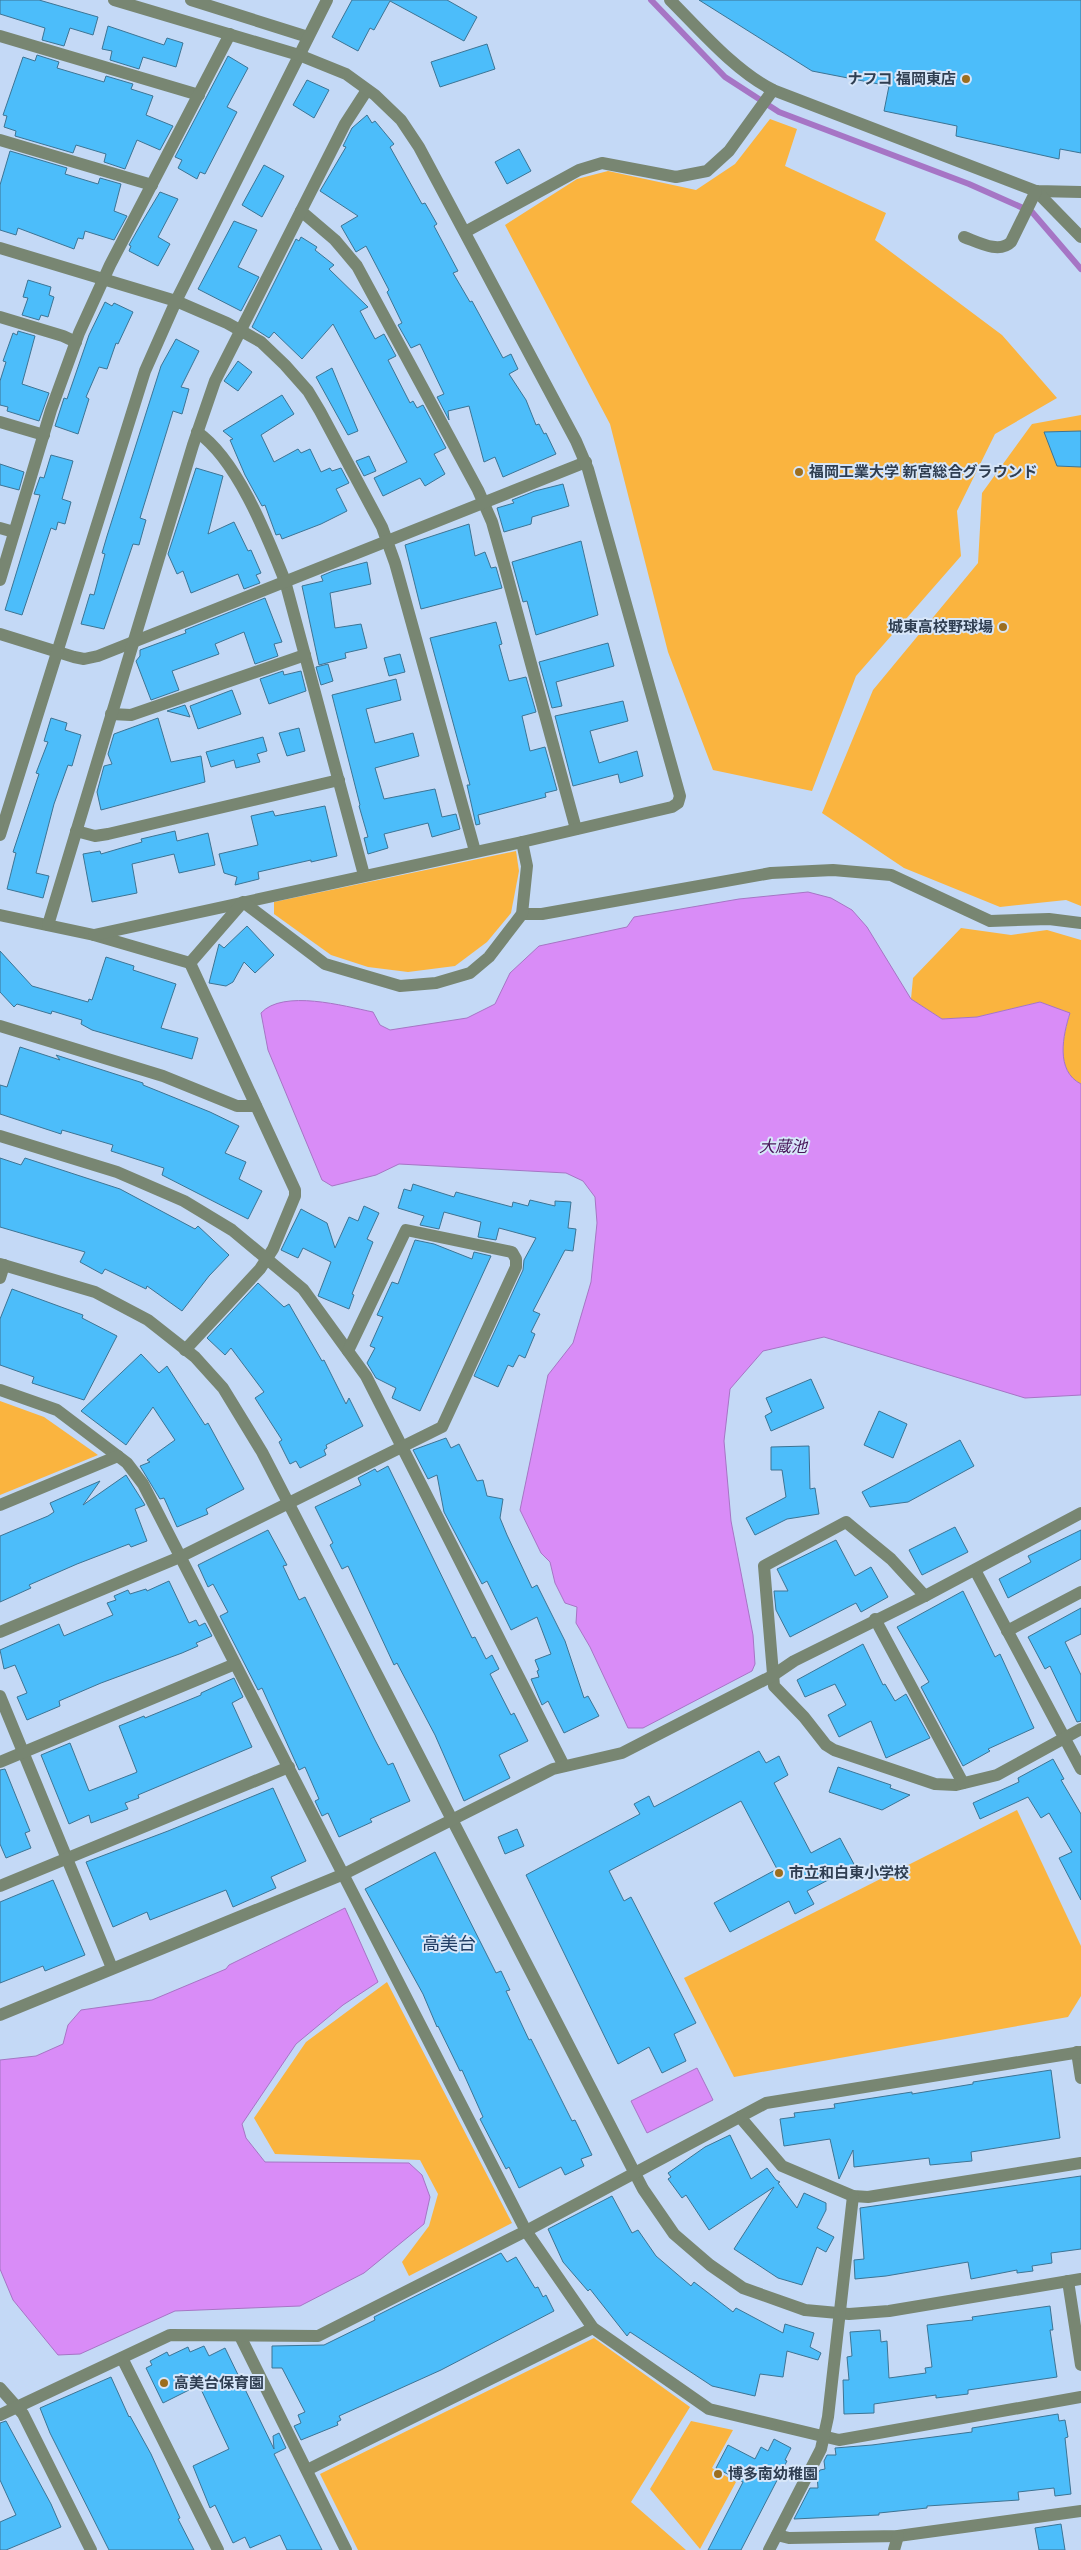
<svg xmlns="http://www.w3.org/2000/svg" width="1081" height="2550" font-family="Raleway,'Noto Sans JP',sans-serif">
	<rect width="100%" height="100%" fill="#c4d9f6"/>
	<g fill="#fab43f">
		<polygon points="770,119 797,129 785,166 886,213 875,240 1002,335 1057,398 995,434 957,511 961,556 856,676 812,791 713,770 668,652 610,424 505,225 577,179 608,171 696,190 735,164"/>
		<polygon points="1081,415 1081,906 1066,900 1000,907 904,868 822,813 873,690 978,563 982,493 1032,424"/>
		<polygon points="516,851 519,871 511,913 487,942 455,966 408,972 368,967 331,955 274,914 274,902"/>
		<path d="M961 928 1011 935 1047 930 1081 940V1084C1055 1071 1063 1035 1070 1014L1040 1002 977 1017 942 1019 911 999 913 978Z"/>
		<polygon points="0,1401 44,1417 98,1455 0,1495"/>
		<polygon points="1017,1810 1081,1946 1081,1996 1068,2017 734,2077 684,1978"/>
		<polygon points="387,1982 512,2223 409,2276 402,2262 429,2226 438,2194 420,2160 275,2154 254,2118 306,2042"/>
		<polygon points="594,2338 690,2407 631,2502 686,2550 358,2550 320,2474"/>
		<polygon points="691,2421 733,2430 712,2468 736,2482 700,2549 650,2489"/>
	</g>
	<g fill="#d98cf7" stroke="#a675c5">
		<path d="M808 892 831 898 852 910 867 927 911 999 942 1019 977 1017 1040 1002 1070 1013C1063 1035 1055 1071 1081 1084V1395L1025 1398 824 1337 763 1351 730 1389 724 1441 731 1521 753 1635 755 1664 752 1671 643 1728H628L590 1647 576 1623 577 1607 565 1603 555 1583 550 1562 541 1553 520 1510 548 1375 573 1343 591 1282 597 1223 595 1197 583 1181 566 1173 399 1164 376 1175 332 1186 322 1180 268 1050 261 1013C283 989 344 1006 373 1012L380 1025 390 1030 467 1018 495 1004 510 973 539 946 627 927 634 917 739 899Z"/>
		<polygon points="345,1908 378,1982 343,2005 296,2044 242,2124 246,2138 265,2162 409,2163 422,2175 430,2197 424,2224 364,2273 300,2306 175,2311 80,2354 58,2355 13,2300 0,2269 0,2060 36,2056 63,2044 68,2025 81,2010 152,2000 226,1969 229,1965"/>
		<polygon points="697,2068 713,2100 647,2133 631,2101"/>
	</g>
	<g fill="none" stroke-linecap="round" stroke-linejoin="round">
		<polyline stroke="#a675c5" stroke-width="6" points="651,0 725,77 779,112 969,184 1032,212 1081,269"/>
	</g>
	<g fill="#4cbdfa" stroke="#3d7494">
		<polygon points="0,0 39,0 98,17 93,35 70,28 64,46 42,40 45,28 0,14"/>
		<polygon points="352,0 447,0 477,17 464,41 390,1 374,30 370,28 358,51 332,37"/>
		<polygon points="699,0 1081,0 1081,153 1060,149 1059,159 956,136 957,126 884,111 889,86 812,71"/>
		<polygon points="108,26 164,45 167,38 183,43 176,67 143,57 139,69 110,60 112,51 102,49"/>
		<polygon points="487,44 495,69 440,87 431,62"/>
		<polygon points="37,55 59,62 57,68 104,82 106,76 133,84 131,89 153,96 146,115 173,126 160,150 137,140 125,169 104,162 106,154 76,145 73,153 15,136 16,131 4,127 7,116 3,115 23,57 35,61"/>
		<polygon points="228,56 248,68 227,107 237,112 205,174 200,172 197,179 178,168 182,160 175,157"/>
		<polygon points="307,80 329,90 314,118 293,105"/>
		<polygon points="367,115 372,123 375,121 394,144 390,147 422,204 425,203 437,224 434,226 458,271 453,273 470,302 472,301 503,358 511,354 518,369 509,374 526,400 536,425 539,424 544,434 546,433 556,454 503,477 495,457 484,462 469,406 448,411 449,420 437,397 444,394 420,344 411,348 398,325 402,323 387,292 389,290 366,246 356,252 341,226 358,216 320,191 346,147 343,146 352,128"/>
		<polygon points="519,149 531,171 507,184 495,162"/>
		<polygon points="10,151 67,168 65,174 98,184 100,178 121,184 114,211 127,216 114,240 85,231 83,239 78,238 74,249 18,228 16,235 0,230 0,185"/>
		<polygon points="264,165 284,176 262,217 242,205"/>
		<polygon points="160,192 178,199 158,237 170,244 158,266 129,251 131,246 129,245 142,222"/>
		<polygon points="234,221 257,230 238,267 259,277 241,311 198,289"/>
		<polygon points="301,237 317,247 315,250 334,265 329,269 368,307 360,311 375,339 384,334 396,356 388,360 410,403 413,401 417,408 423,405 446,448 434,454 445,474 425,486 420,478 383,496 374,478 407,462 333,324 302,359 274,332 269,338 252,327 296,239 299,241"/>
		<polygon points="28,280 51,287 49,295 54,297 48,317 41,315 39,320 22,315 28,298 23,297"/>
		<polygon points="105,302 112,306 114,303 133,312 118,344 116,343 107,369 99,367 86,397 89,399 78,434 55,426 64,398 67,399 89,335"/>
		<polygon points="18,331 35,336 22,384 49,393 39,421 7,411 8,407 0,405 0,381 6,362 3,361 13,333 17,335"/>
		<polygon points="176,339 199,351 181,387 189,389 182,414 173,411 140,518 146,520 139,545 133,544 104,629 81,624 90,594 94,595 105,554 102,553 107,536 161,366"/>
		<polygon points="238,361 252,372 238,391 224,381"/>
		<polygon points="332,368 358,431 348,435 316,377"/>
		<polygon points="282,395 294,414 261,435 274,462 298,449 301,453 310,449 321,472 330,468 332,471 341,468 349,483 336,489 347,511 321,524 282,539 280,534 276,535 265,505 262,506 245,475 230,440 233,439 223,431"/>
		<polygon points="1081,431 1081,467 1057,466 1044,432"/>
		<polygon points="51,455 73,461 62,499 71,502 65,524 58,522 56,530 51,528 22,615 5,610 40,495 34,494 40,477 44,478"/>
		<polygon points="369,456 376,471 364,476 356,461"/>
		<polygon points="0,464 24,472 19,490 0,485"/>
		<polygon points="196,468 223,476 208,534 234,522 248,551 251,550 261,573 256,575 260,583 244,589 238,574 191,593 183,571 177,574 168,554"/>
		<polygon points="563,484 569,506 532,517 531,524 504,532 497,508 514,503 512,500 535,491"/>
		<polygon points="469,524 475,556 485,552 491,568 496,567 502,588 421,609 405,545"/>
		<polygon points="581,541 598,615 536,635 527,601 523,602 512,562"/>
		<polygon points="367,562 371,584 330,593 335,628 361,624 367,648 345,653 346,658 319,665 302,586 323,581 321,576 333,571"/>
		<polygon points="265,598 282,642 274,644 278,656 255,664 244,632 215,644 219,654 172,671 179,690 151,700 136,661 140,656 140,650 186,633 185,630"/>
		<polygon points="496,622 502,644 499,645 509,681 526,677 536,712 522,716 530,751 545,747 557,790 545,793 546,797 478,815 480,824 476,825 467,785 470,785 430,638"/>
		<polygon points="608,643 614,666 556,682 562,706 552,708 539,662"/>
		<polygon points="400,654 405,672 389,676 384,658"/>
		<polygon points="328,664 333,681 321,685 316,667"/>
		<polygon points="283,671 284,675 301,671 306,691 269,704 260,679"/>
		<polygon points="396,679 401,700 366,709 375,743 413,733 419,756 375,768 384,799 435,789 442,817 456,814 460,829 432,837 428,823 384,834 388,848 368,854 364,838 368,837 359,806 360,805 332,695"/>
		<polygon points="232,690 241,714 198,729 190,706"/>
		<polygon points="623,701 628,721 590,731 599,763 637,751 643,776 620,783 618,774 573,786 555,716"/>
		<polygon points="185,705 190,717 167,711"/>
		<polygon points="51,718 67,723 65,730 81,735 72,766 68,765 54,804 36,873 49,876 43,898 7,889 16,853 13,852 39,774 36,773 48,742 44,741"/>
		<polygon points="158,718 171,762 201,756 205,782 101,810 97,792 104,766 112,764 108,754 114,734"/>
		<polygon points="299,728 305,751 287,756 279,733"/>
		<polygon points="263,737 267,751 257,754 260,762 236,768 234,760 211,767 206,752"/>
		<polygon points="325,806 337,856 311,862 311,860 258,872 259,879 235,885 237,877 224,873 219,854 258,845 251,816 273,811 275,816"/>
		<polygon points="175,831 177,841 208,833 215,865 179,873 174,854 132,864 137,893 92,902 83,854 100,851 101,854 142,842 141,839"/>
		<polygon points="247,926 274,955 255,973 244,962 233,982 226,986 209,983 219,944 224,948"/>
		<polygon points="0,951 32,986 88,1002 89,999 92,1000 106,957 134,966 133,970 176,984 161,1028 198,1038 192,1059 92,1030 81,1024 82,1020 52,1011 51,1014 17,1004 14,1007 0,992"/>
		<polygon points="20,1047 60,1060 56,1055 143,1083 143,1085 210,1112 239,1126 225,1153 246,1162 239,1179 262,1191 248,1219 162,1175 164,1168 111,1151 113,1145 62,1130 61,1134 0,1114 0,1085 7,1087"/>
		<polygon points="0,1158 21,1165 25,1158 120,1189 195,1229 198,1226 229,1255 209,1276 182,1311 147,1286 146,1289 105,1269 102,1274 80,1262 85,1252 0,1227"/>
		<polygon points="413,1184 454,1197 456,1192 512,1207 513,1202 528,1206 530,1200 555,1206 555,1201 571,1202 568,1228 576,1229 573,1251 565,1250 533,1311 540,1314 531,1332 535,1334 525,1358 519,1355 513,1367 508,1365 498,1387 474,1376 523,1270 524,1260 536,1238 499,1228 496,1240 478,1237 481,1222 444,1212 439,1229 420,1225 424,1216 398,1208 404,1189 411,1191"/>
		<polygon points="364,1206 379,1213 367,1239 373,1242 352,1294 354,1295 349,1309 318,1296 331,1262 303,1248 298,1258 281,1250 301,1209 327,1223 335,1248 349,1217 358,1221"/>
		<polygon points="415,1240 434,1244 472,1259 474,1252 491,1256 420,1411 392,1398 396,1388 376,1378 367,1363 375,1348 370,1346 383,1317 377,1315 392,1282 398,1284"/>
		<polygon points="258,1283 284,1307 289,1304 322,1361 324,1360 346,1404 349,1398 363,1426 326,1445 327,1448 324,1450 326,1455 300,1468 296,1461 290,1464 279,1442 282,1440 255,1398 264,1392 231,1348 225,1355 207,1338"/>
		<polygon points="12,1289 83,1315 82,1318 117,1336 84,1400 32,1383 34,1377 0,1365 0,1319"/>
		<polygon points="141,1354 159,1373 167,1366 205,1425 208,1423 244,1489 206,1509 208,1514 177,1527 164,1498 160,1499 140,1466 150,1462 147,1460 175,1440 153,1407 126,1445 81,1411"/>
		<polygon points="811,1379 824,1408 771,1431 765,1416 772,1412 766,1398"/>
		<polygon points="879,1411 907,1424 893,1458 864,1445"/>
		<polygon points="446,1438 451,1448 459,1444 477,1481 483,1480 487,1496 503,1499 500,1518 507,1535 532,1588 537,1585 565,1641 584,1698 588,1696 599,1716 564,1733 548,1701 542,1705 531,1679 539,1677 537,1671 539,1670 535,1660 551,1654 537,1617 511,1630 487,1581 482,1584 444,1512 437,1475 428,1479 413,1450"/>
		<polygon points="960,1440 974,1466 908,1502 870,1507 862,1492"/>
		<polygon points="809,1446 810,1489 815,1488 819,1514 787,1519 755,1535 746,1518 786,1497 782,1470 771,1470 771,1447"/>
		<polygon points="388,1466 472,1638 475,1637 486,1659 492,1655 499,1669 490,1674 511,1715 514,1713 528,1741 499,1755 510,1778 464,1801 435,1735 397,1663 394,1665 348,1566 342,1569 330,1545 333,1543 315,1507 361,1485 358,1478 375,1469 377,1472"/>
		<polygon points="126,1475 145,1505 135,1509 147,1541 131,1547 129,1544 77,1564 29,1585 31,1588 0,1602 0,1536 48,1516 54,1512 50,1503 100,1481 83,1505"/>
		<polygon points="955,1527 968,1552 922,1575 909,1550"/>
		<polygon points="268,1530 287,1565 283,1566 299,1600 305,1597 375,1740 388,1765 393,1763 410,1801 370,1819 372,1822 339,1837 328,1813 322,1816 315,1801 319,1799 305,1767 299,1770 262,1688 258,1690 220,1616 228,1612 213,1584 208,1587 198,1565"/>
		<polygon points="1081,1530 1081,1559 1008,1598 999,1579 1031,1562 1028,1556"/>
		<polygon points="836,1540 855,1576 871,1567 888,1597 861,1612 856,1603 790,1637 776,1610 774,1591 788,1591 777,1569"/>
		<polygon points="169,1581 189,1623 196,1620 199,1626 205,1623 212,1636 196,1643 198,1646 182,1653 101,1683 59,1701 60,1706 27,1720 17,1697 27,1693 15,1665 4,1669 0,1650 59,1624 64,1636 113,1615 107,1603 116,1600 114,1596 128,1590 130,1594 146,1589 147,1591"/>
		<polygon points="963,1591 995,1657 1000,1654 1034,1728 988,1749 990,1751 963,1766 921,1687 929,1682 897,1627"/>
		<polygon points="1081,1608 1081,1634 1065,1642 1081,1675 1081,1721 1077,1722 1050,1666 1045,1669 1028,1637"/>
		<polygon points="863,1644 883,1685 885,1684 895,1701 906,1694 930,1738 886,1758 871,1721 839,1737 828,1715 846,1705 835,1684 805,1697 797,1680"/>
		<polygon points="234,1678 243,1697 232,1703 252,1747 138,1795 139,1798 125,1803 128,1809 91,1823 89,1815 69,1824 41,1755 70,1743 89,1791 135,1773 137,1772 119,1726 144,1716 145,1718 201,1695 201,1693"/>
		<polygon points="759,1751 766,1763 779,1756 788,1775 774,1783 811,1853 840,1838 855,1866 807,1891 814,1904 795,1914 789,1901 730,1932 714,1903 777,1869 741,1801 609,1871 624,1901 631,1897 696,2023 674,2034 686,2061 662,2073 649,2047 618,2064 526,1875 640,1814 634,1804 649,1796 654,1807"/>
		<polygon points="1053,1759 1064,1779 1061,1780 1081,1814 1081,1900 1059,1858 1072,1852 1049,1813 1041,1818 1028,1797 980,1819 973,1803 1019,1782 1018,1778"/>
		<polygon points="838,1767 891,1785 890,1788 910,1795 882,1810 829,1792"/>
		<polygon points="5,1769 30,1831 25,1833 31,1848 6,1858 0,1844 0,1770"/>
		<polygon points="273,1788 306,1861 271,1877 276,1888 233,1907 226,1890 150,1920 147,1912 113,1927 86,1862 168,1831"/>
		<polygon points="517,1829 524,1846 505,1854 498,1837"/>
		<polygon points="435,1852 496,1973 501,1971 510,1990 506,1991 529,2040 531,2039 572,2121 575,2120 592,2155 581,2159 584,2166 565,2175 561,2167 519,2188 509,2167 506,2169 480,2119 483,2117 462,2070 460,2071 438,2026 437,2027 423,1994 365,1889"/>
		<polygon points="53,1880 85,1955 45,1971 43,1966 0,1983 0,1902"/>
		<polygon points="1051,2070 1060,2138 971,2152 972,2161 930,2165 929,2158 854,2167 853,2150 839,2179 830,2139 784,2146 780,2119 795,2117 794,2113 835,2108 834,2104 912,2092 912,2094 973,2084 973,2082"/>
		<polygon points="730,2135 751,2179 767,2168 776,2180 780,2182 778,2183 797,2208 804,2193 826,2203 826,2210 817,2228 834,2237 826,2252 817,2247 802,2285 778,2278 734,2249 774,2187 709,2230 686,2195 682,2198 668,2179 671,2177 668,2173 705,2147"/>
		<polygon points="1081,2176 1081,2249 1051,2253 1052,2263 1032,2266 1033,2271 1017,2273 1017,2270 971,2279 968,2262 886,2276 855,2279 854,2260 864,2259 860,2208"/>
		<polygon points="612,2196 632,2233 638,2230 656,2256 691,2286 694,2282 733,2312 736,2308 783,2333 785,2324 814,2333 810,2347 821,2353 818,2360 787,2351 783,2377 760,2374 755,2396 712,2386 630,2332 627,2336 590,2289 588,2291 563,2262 548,2229"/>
		<polygon points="501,2253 507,2262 516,2257 535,2288 538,2287 543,2297 546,2295 554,2311 441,2370 339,2416 341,2420 337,2422 338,2425 301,2440 294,2426 301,2423 298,2415 305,2412 282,2368 272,2368 272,2346 324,2345 375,2320 374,2317"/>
		<polygon points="1050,2306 1053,2330 1050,2330 1057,2377 968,2390 968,2394 936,2398 936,2395 874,2404 874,2413 844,2414 843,2380 849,2380 847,2357 852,2356 850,2332 880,2330 881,2342 887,2341 889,2378 926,2373 925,2368 932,2367 927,2325 973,2320 972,2317"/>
		<polygon points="204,2346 209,2356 225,2348 274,2449 273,2436 279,2433 286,2448 274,2454 322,2550 287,2550 280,2535 250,2548 245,2537 233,2543 215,2505 210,2508 193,2466 229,2449 199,2385 163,2403 146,2368 152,2365 150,2361 167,2352 169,2356 188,2347 190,2352"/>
		<polygon points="111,2377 129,2417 130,2416 151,2454 180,2518 178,2519 194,2550 109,2550 50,2433 40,2408"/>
		<polygon points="1058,2414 1059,2421 1065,2420 1068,2437 1065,2438 1071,2494 1055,2496 1054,2488 1018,2492 1019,2500 927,2506 927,2508 879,2513 879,2515 794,2519 810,2488 818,2488 817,2475 820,2470 825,2469 824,2461 827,2455 836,2455 835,2448 872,2445 972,2432 972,2428"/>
		<polygon points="6,2421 51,2504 61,2527 6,2550 0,2550 0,2522 16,2515 0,2480 0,2423"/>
		<polygon points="774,2439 791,2448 785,2460 787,2461 741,2550 708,2550 743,2482 716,2468 728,2445 755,2459 761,2447 768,2451"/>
		<polygon points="1061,2524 1065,2550 1039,2550 1035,2528"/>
	</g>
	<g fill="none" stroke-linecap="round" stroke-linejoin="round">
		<g stroke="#788672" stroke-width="12">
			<polyline points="191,0 308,37"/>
			<path d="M670 0C700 30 736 72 773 90L1036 191 1081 192"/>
			<polyline points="0,36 199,95"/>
			<polyline points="0,140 152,185"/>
			<polyline points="1036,191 1081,237"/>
			<polyline points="301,211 335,240 357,266 478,490 492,522 505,568 576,829"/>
			<polyline points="465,232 579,170 602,163 676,177 707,171 729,151 773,90"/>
			<path d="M964 237C978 242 999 254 1011 242L1036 191"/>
			<polyline points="0,248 176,301 227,323 261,342 285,365 308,391 320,411 382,527 395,563 475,851"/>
			<polyline points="0,317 63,336 76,342"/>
			<polyline points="0,422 44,435"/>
			<path d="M197 432C237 459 267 536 285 581L364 875"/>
			<polyline points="0,528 14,532"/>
			<polyline points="0,580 51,410 79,333 110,265 230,34"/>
			<polyline points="0,634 74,657 84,659 98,656 586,462"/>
			<polyline points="111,714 131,715 305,655"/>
			<polyline points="76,831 95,836 108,834 339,780"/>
			<polyline points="0,835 145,371 176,301 327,0"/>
			<polyline points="522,914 542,914 771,873 833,870 891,875 990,921 1049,919 1081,923"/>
			<polyline points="0,915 94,935 190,963 295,1190 295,1196 273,1249 260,1269 185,1350"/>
			<polyline points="48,925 193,445 215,381 345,124 367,90"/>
			<polyline points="94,935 522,842 672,807 678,803 680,796 588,469 576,441 419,147 401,120 375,95 346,74 299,55 114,0"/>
			<polyline points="190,963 243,902 325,964 400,986 436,983 470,973 489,957 522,914 527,866 522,842"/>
			<polyline points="0,1026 163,1076 237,1106 256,1106"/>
			<polyline points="0,1136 117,1172 184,1201 232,1230 303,1289 366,1376 564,1766"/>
			<polyline points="0,1264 95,1292 148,1320 195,1357 223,1388 262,1452 643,2189 674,2234 710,2265 743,2288 805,2310 849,2314 889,2311 1081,2279"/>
			<polyline points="0,1278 4,1265"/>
			<polyline points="0,1390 57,1410 127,1463 143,1484 526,2231 593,2328 709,2409 839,2440 1081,2397"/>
			<polyline points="0,1505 118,1456"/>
			<polyline points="975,1570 1081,1769"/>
			<polyline points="925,1596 891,1559 846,1522 764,1566 774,1686 804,1717 826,1745 834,1750 935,1784 956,1785 997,1775 1081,1729"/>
			<polyline points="875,1619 963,1783"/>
			<polyline points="1007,1631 1081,1592"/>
			<polyline points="0,1632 180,1557 442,1427 516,1267 516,1259 512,1252 406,1230 348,1351"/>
			<polyline points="0,1696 112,1968"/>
			<polyline points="0,1762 235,1664"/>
			<polyline points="0,1886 289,1767"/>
			<polyline points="0,2015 344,1874 553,1769 622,1753 772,1676 794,1661 925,1596 1081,1513"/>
			<polyline points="1077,2052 1081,2078"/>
			<polyline points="740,2117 782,2166 853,2196 868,2197 1081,2163"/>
			<polyline points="1068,2281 1081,2365"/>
			<polyline points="240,2336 346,2550"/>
			<polyline points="122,2358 218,2550"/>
			<polyline points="0,2388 23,2414 91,2550"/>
			<polyline points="0,2415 170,2335 318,2336 526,2231 766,2103 1081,2052"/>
			<polyline points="307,2470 593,2328"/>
			<polyline points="777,2535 789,2538 898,2536 1081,2511"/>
			<polyline points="769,2550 821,2449 828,2417 853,2196"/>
			<polyline points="894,2550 898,2536"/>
		</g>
	</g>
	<g fill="#9c6e1f" stroke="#d7e6f9" stroke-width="2">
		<circle cx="966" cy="79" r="5"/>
		<circle cx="799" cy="472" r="5"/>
		<circle cx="1003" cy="627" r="5"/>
		<circle cx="779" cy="1873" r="5"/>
		<circle cx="164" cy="2383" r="5"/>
		<circle cx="718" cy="2474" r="5"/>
	</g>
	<g text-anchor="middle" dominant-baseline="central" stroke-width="4" stroke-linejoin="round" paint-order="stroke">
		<g font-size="15" font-weight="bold" fill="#2f3e51" stroke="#d7e6f9" text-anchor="start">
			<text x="956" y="79" text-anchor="end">ナフコ 福岡東店</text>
			<text x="809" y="472">福岡工業大学 新宮総合グラウンド</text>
			<text x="993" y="627" text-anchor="end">城東高校野球場</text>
			<text x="789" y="1873">市立和白東小学校</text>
			<text x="174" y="2383">高美台保育園</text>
			<text x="728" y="2474">博多南幼稚園</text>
		</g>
		<g font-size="16" font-style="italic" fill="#461557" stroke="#d7e6f9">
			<text x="783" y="1146">大蔵池</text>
		</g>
		<g font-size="18" fill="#1f3d64" stroke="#d7e6f9">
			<text x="449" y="1943">高美台</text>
		</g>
	</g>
</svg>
